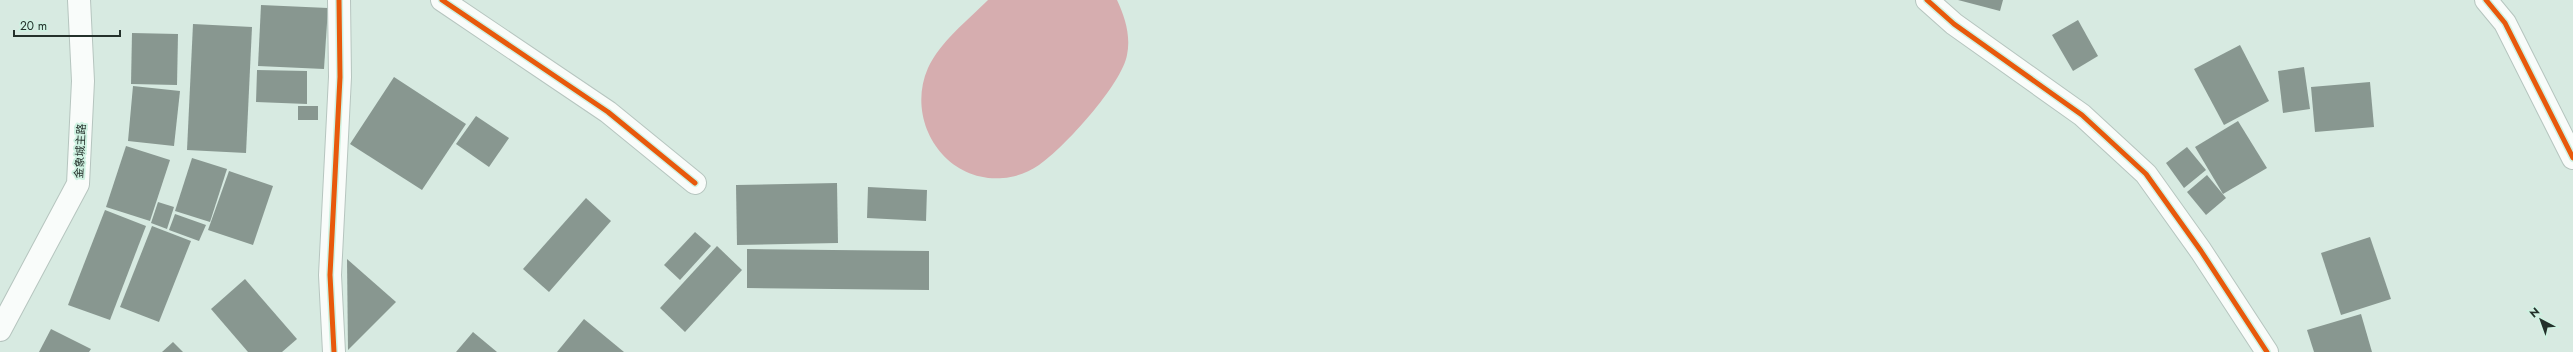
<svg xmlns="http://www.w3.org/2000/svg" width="2573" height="352" font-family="Jost,'Noto Sans SC',sans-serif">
	<rect width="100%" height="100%" fill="#d7eae1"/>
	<path fill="#d6adaf" d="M988 0H1117C1125 17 1131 36 1127 55 1122 84 1064 148 1039 165 1029 172 1016 177 1003 178 944 183 905 120 928 68 940 42 968 20 988 0Z"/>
	<g fill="#889790">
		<polygon points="1958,0 2003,0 2000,11"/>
		<polygon points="261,5 328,8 324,69 258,66"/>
		<polygon points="2078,20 2098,56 2073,71 2052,35"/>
		<polygon points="193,24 252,27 246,153 187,150"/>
		<polygon points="132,33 178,34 177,85 131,84"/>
		<polygon points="2240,45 2269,101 2224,125 2194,69"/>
		<polygon points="2304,67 2310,109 2283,113 2278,71"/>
		<polygon points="257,70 307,71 307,104 256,102"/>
		<polygon points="394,77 466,124 422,190 350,144"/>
		<polygon points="2370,82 2374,127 2315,132 2311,87"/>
		<polygon points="133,86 180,91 174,146 128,141"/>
		<rect x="298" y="106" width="20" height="14"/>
		<polygon points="476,116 509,138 489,167 456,144"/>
		<polygon points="2238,121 2267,168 2223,194 2195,147"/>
		<polygon points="126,146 170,160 150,221 106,207"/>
		<polygon points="2187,147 2206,170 2184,188 2166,163"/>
		<polygon points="192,158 227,169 210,222 175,211"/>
		<polygon points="229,171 273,186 253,245 208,230"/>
		<polygon points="2207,175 2226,198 2206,215 2187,192"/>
		<polygon points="837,183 838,243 737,245 736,185"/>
		<polygon points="868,187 927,190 926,221 867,218"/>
		<polygon points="586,198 611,221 549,292 523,269"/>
		<polygon points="158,202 174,207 167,229 151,223"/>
		<polygon points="105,210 146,226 110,320 68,305"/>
		<polygon points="175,214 206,225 199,241 169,230"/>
		<polygon points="152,226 191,241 159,322 120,307"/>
		<polygon points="695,232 711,246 680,280 664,265"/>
		<polygon points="2370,237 2391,299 2341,315 2321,253"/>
		<polygon points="717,246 742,270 685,332 660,308"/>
		<polygon points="747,249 929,251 929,290 747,288"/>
		<polygon points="347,259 396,302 348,350"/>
		<polygon points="245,279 297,339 282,352 248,352 211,309"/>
		<polygon points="2361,314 2372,352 2314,352 2307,330"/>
		<polygon points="584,319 624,352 557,352"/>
		<polygon points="51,329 91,349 89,352 39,352"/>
		<polygon points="473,332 497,352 456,352"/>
		<polygon points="173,342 183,352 162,352"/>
	</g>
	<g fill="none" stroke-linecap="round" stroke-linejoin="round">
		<defs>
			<g id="minor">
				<polyline points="442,0 608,112 695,183"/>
				<polyline points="1927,0 1954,24 2082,115 2146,174 2201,251 2267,352"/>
				<polyline points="2486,0 2505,23 2573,158"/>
				<polyline points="334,352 330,275 340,77 339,0"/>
			</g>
			<polyline id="secondary" points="0,330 78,184 83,81 79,0"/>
		</defs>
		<use href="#minor" stroke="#b6c5bf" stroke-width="24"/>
		<use href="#secondary" stroke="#b6c5bf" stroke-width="24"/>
		<use href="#minor" stroke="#f9fcfa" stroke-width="22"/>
		<use href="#secondary" stroke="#f9fcfa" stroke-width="22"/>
		<defs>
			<g id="cycleway">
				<polyline points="442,0 608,112 695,183"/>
				<polyline points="1927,0 1954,24 2082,115 2146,174 2201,251 2267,352"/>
				<polyline points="2486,0 2505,23 2573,158"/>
				<polyline points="334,352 330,275 340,77 339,0"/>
			</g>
		</defs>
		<use href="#cycleway" stroke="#cff2e2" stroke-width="8"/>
		<use href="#cycleway" stroke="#e8590c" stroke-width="5"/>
	</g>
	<g text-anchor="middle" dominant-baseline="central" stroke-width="4" stroke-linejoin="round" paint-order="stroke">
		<g font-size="11" fill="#24312b" stroke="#cff2e2">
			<text transform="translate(80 151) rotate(-87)">金象城主路</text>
		</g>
	</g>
	<g transform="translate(2541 320) rotate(319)" stroke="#cff2e2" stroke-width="3" paint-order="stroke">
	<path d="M0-3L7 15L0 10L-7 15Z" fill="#24312b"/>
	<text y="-6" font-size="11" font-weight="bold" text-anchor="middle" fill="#24312b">N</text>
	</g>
	<path d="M14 30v6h106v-6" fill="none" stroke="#24312b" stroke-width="2"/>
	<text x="20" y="30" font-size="12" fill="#24312b" stroke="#cff2e2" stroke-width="3" paint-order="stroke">20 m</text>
</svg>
